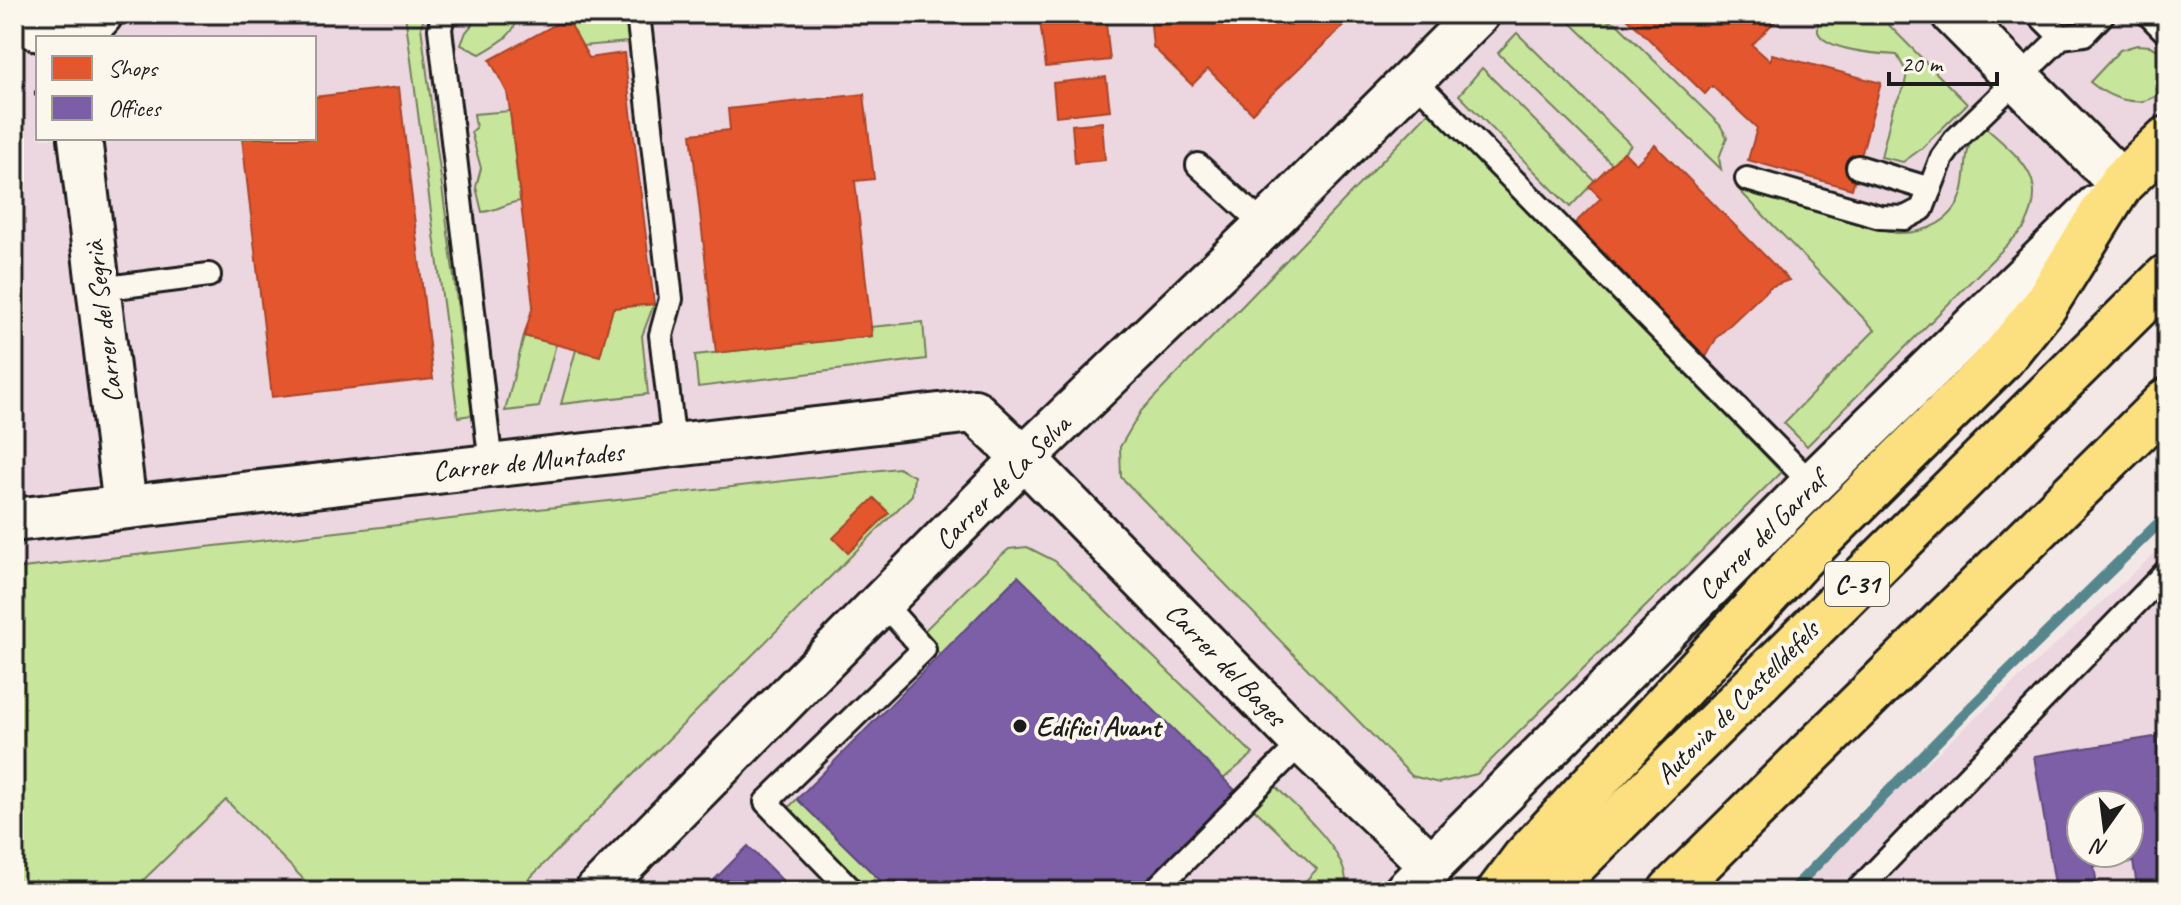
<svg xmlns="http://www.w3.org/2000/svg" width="2181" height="905" font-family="Caveat,sans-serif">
	<rect width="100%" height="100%" fill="#f4e8e6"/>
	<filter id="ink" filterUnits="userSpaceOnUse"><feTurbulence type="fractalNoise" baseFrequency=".0125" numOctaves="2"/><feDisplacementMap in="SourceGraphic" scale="16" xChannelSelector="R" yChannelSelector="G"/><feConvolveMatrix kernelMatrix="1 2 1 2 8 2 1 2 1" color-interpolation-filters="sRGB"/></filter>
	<g filter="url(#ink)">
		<g fill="#ecd6df" fill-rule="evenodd">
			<path d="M96 14H2167V138L1406 891H14V17ZM38 38H314V138H38Z"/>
			<path d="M2167 542V891H1787ZM2081 805H2129V853H2081Z"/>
		</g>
		<g fill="#c8e59c" stroke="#72805c" stroke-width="2">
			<polygon points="405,14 425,14 421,27 472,415 458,417"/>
			<path d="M481 14H518C516 36 497 44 480 54L461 45 466 32Z"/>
			<polygon points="572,14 625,14 629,42 582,46 567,18"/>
			<polygon points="1562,14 1587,14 1616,23 1720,125 1727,137 1719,158 1721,169"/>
			<path d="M1822 14H1878L1967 104 1921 149 1903 162 1881 157 1893 108 1904 88 1907 73 1897 55C1878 54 1826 51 1818 32 1818 31 1818 21 1817 19Z"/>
			<polygon points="1517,33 1631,145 1612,164 1498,53"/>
			<path d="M2137 45 2150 46 2167 54C2167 63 2170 78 2165 86 2148 114 2108 98 2090 82L2120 50Z"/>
			<polygon points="1482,68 1595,181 1570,207 1459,95"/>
			<polygon points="1432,109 1781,472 1477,774 1439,783 1412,776 1121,477 1120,447 1141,411"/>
			<path d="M510 111 520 201C506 203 497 211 482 212L476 187 481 168 471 132 476 128 474 114Z"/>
			<path d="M1983 125C2017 157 2052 177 2024 228L1807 446 1784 423 1875 330 1739 190 1896 233C1926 234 1956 221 1963 189 1969 162 1961 147 1983 125Z"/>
			<polygon points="654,304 642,336 648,394 561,404 576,350 600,355 613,308"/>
			<polygon points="923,322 926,359 698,387 695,355 872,336 871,327"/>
			<polygon points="524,336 556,344 539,407 505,411"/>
			<polygon points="898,468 914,476 912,495 517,891 315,891 226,800 132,891 14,891 14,569"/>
			<polygon points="1027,547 1055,561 1253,754 1223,779 940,655 923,632 997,559 1009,549"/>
			<path d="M1271 782C1296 808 1352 853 1346 891H1296L1317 869 1249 804Z"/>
			<polygon points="797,799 891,891 871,891 787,809"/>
		</g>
		<g fill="#e4572e" stroke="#a84529" stroke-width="2">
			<polygon points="1039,14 1105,14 1110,60 1046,67"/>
			<polygon points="1150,14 1356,14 1252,113 1208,69 1192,85 1153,47"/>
			<polygon points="1623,14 1782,14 1752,45 1770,61 1772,54 1881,83 1852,189 1748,160 1757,128 1712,86 1705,94"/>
			<polygon points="2063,14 2085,14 2074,25"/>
			<polygon points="567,18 589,58 624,53 654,304 613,308 600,356 524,336 533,306 510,111 507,92 490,60"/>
			<polygon points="1106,77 1110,110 1056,116 1053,83"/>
			<polygon points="399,87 433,379 272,397 242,138 314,138 314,97"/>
			<polygon points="864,94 874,179 855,181 872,336 716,353 691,134 730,130 728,109"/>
			<polygon points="1102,122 1105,160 1075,163 1072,125"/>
			<polygon points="1655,145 1789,280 1770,287 1717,337 1706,357 1575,223 1601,198 1589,186 1624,152 1636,164"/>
			<polygon points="874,498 889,513 848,553 833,538"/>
		</g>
		<g fill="#7b5ea7" stroke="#5e4a7d" stroke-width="2" fill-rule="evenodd">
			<polygon points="1018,576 1238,793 1141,891 891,891 797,799"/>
			<path d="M2167 735V891H2138L2133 862 2094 866 2098 891H2056L2034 756ZM2081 805H2129V853H2081Z"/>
			<polygon points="748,846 793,891 703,891"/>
		</g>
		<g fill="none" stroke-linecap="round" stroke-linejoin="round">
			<polyline stroke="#56868d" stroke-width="11" points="1791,891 1958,720 2167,515"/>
			<defs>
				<g id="lane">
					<polyline points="443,14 440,29 491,465"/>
					<polyline points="638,14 671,299 661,335 674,445"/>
					<polyline points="2038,14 2061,37"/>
					<polyline points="2148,14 2167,33"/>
					<polyline points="1413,78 1812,484"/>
					<polyline points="1198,165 1265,226"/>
					<polyline points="1858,167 1930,189"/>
					<polyline points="1747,179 1880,217 1905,218 1922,209 1942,158 1955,140 2061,37 2084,34 2103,14"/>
					<polyline points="99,289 209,275"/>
					<polyline points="852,891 766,802 924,649 882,602"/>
					<polyline points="1154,891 1302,742"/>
					<polyline points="1857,891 2167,571"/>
				</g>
				<g id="street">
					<polyline points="80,138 125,507"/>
					<polyline points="14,520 974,411 1024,458 1302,742 1432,866"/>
					<polyline points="597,891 1024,458 1265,226 1478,14"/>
					<polyline points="1406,891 1812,484 2097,206"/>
				</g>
				<g id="secondary">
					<path d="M19 14C41 38 78 41 100 14"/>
					<polyline points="1954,14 2121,183"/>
				</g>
				<g id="highway">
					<polyline points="1500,891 1524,859 1800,559 2002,358 2045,305 2121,183 2167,139"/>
					<polyline points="1547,891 2167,277"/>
					<polyline points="1671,891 2167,401"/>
				</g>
			</defs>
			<use href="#lane" stroke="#1c1c1c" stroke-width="28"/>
			<use href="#street" stroke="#1c1c1c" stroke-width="48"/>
			<use href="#secondary" stroke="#1c1c1c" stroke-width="50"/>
			<use href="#highway" stroke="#1c1c1c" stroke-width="50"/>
			<polyline stroke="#1c1c1c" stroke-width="5" stroke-dasharray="8 6" stroke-linecap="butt" points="34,93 38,93"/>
			<use href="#lane" stroke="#fbf7ec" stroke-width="22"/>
			<use href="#street" stroke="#fbf7ec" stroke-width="42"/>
			<use href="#secondary" stroke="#fbf7ec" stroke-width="44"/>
			<use href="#highway" stroke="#fce080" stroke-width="44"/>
		</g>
	</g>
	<circle fill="#1c1c1c" stroke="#fbf7ec" stroke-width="3" cx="1020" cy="726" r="8"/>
	<g text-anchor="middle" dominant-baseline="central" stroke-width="8" stroke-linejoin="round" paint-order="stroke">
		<rect fill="#fbf7ec" stroke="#5f5e5a" stroke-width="2" x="1825" y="562" width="64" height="44" rx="6"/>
		<g font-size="26" font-weight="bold" fill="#1c1c1c">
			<text x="1857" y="584">C-31</text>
		</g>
		<g font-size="28" fill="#1c1c1c" stroke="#fbf7ec">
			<text transform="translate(103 322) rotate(-97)">Carrer del Segrià</text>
			<text transform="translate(528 461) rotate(-6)">Carrer de Muntades</text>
			<text transform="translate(1002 482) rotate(-45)">Carrer de La Selva</text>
			<text transform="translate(1762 535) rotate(-45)">Carrer del Garraf</text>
			<text transform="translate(1226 664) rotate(46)">Carrer del Bages</text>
			<text transform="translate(1737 702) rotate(-45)">Autovia de Castelldefels</text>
		</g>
		<g font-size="28" font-weight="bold" fill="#1c1c1c" stroke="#fbf7ec" text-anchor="start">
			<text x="1036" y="726">Edifici Avant</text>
		</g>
	</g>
	<rect width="2181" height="905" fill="none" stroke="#fbf7ec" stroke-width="48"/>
	<rect x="24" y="24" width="2133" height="857" fill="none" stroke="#1c1c1c" stroke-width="3" filter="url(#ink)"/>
	<rect x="36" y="36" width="280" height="104" fill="#fbf7ec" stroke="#a29f99" stroke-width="2"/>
	<rect x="52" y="56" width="40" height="24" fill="#e4572e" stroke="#a29f99" stroke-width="2"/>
	<text x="108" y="76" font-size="24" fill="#1c1c1c">Shops</text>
	<rect x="52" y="96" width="40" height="24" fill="#7b5ea7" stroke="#a29f99" stroke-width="2"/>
	<text x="108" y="116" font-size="24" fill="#1c1c1c">Offices</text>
	<g transform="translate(2105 829) rotate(194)"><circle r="38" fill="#fbf7ec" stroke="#a29f99" stroke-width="2"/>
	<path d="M0-6L14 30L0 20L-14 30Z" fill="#1c1c1c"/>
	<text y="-12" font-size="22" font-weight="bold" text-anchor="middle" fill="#1c1c1c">N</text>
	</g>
	<path d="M1889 72v12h108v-12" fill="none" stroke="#1c1c1c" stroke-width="4"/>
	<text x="1901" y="72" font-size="24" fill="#1c1c1c" stroke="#fbf7ec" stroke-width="6" paint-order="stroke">20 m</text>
</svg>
